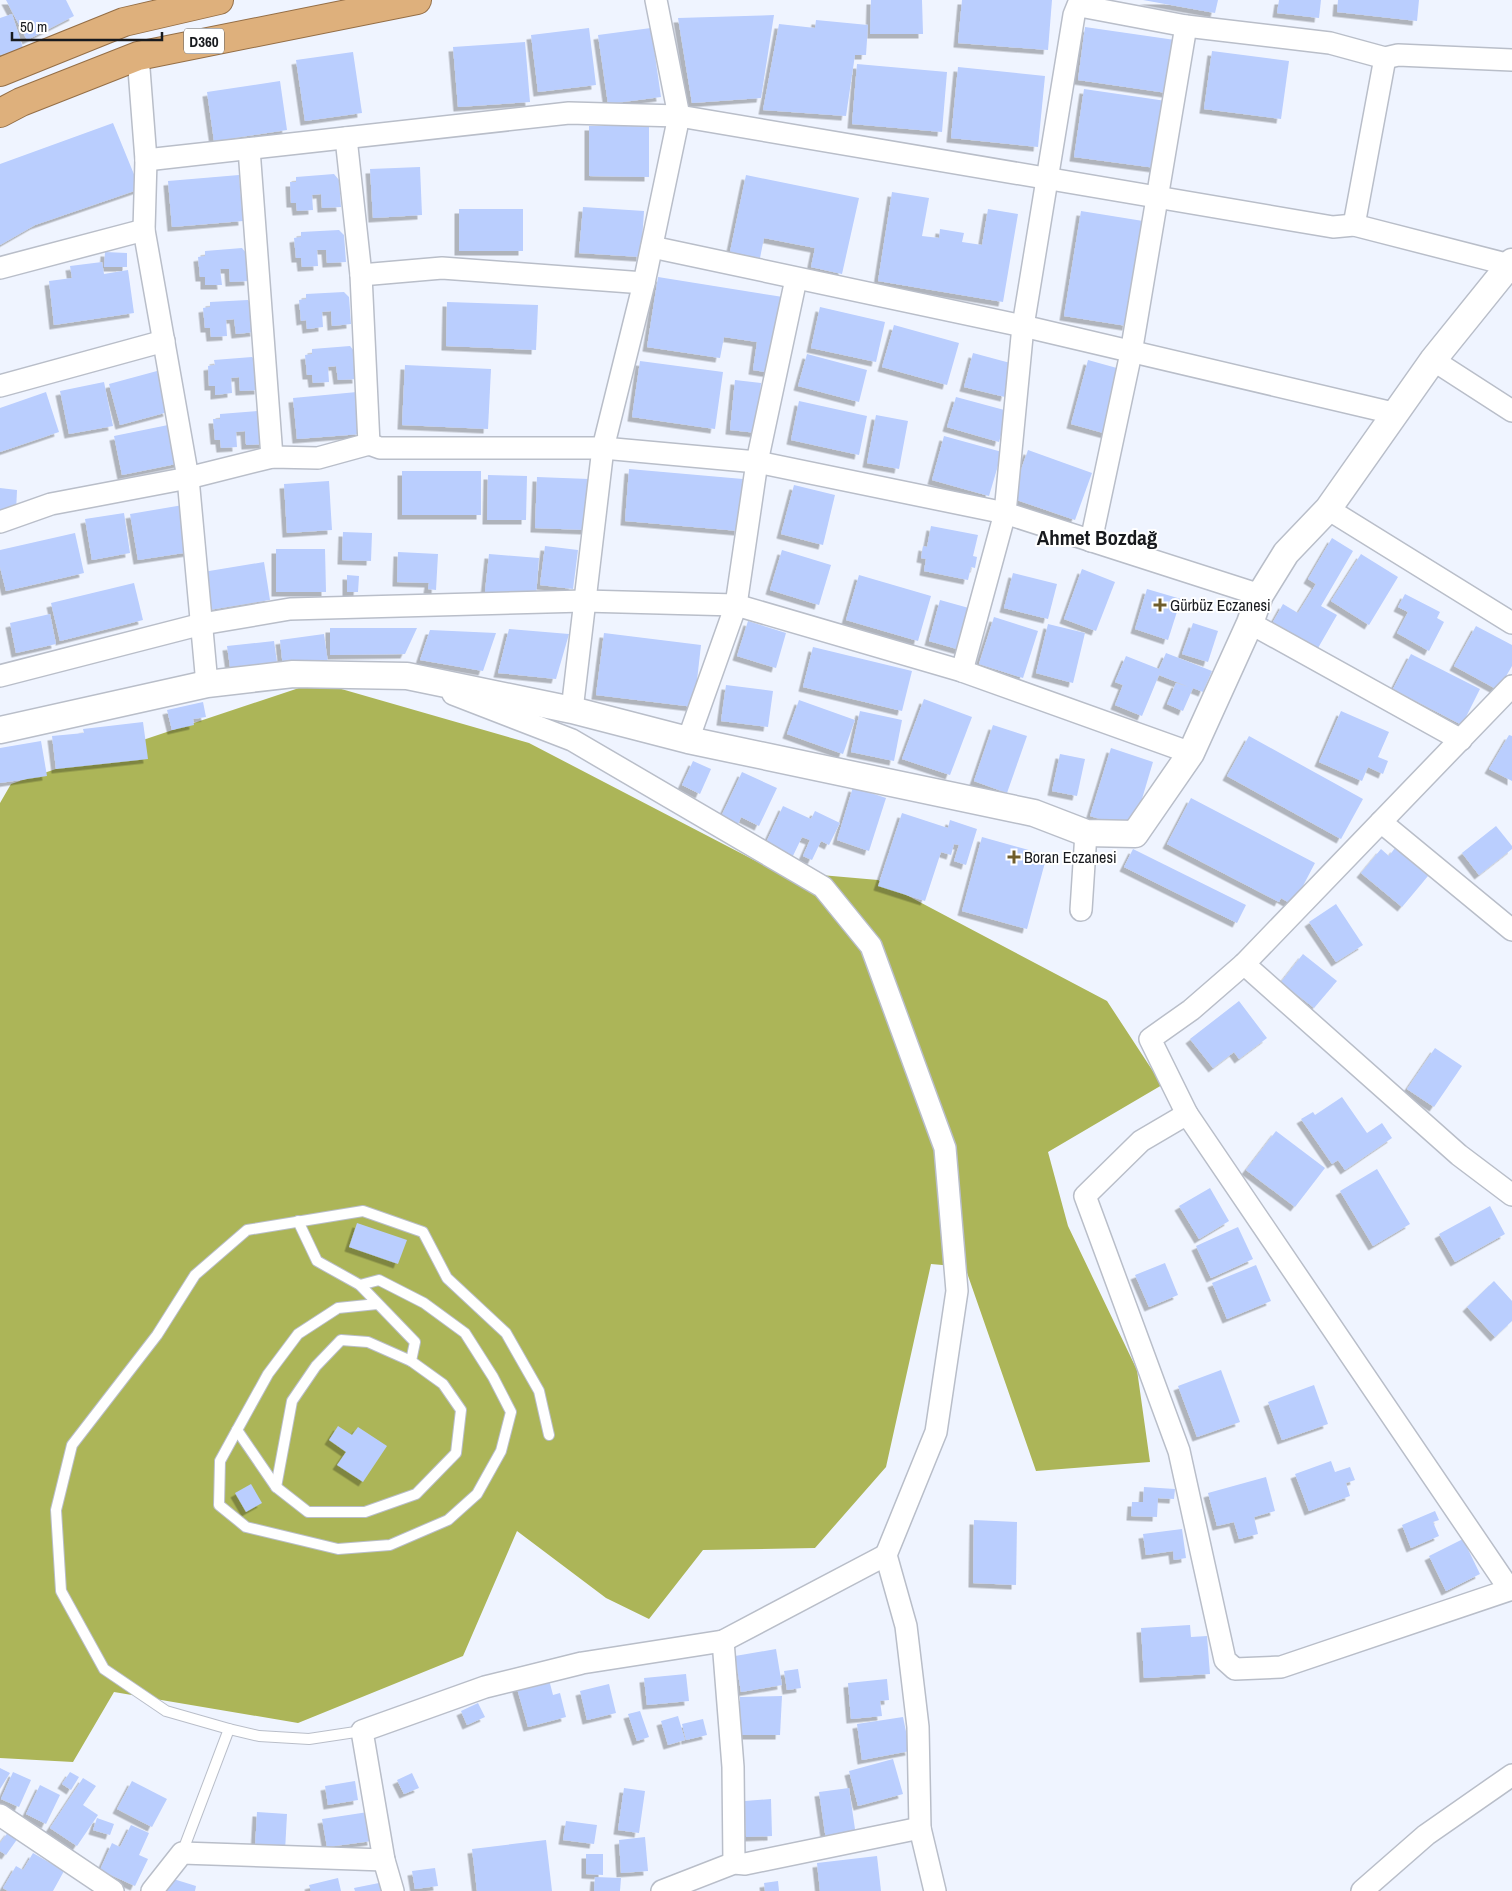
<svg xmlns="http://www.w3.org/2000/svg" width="1512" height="1891" font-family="'Archivo Narrow',sans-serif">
	<defs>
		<filter id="shadow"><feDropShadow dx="-4.5" dy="4.5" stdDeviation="0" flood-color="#0004"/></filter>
	</defs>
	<rect width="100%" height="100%" fill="#eff4ff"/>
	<polygon fill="#acb558" points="317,682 529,743 775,871 878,880 1107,1001 1162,1085 1048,1152 1068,1226 1137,1370 1150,1462 1036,1471 965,1267 931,1264 886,1467 815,1548 703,1550 649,1619 606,1598 517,1531 463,1656 298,1723 114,1692 73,1762 0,1758 0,803 11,784"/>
	<g fill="#bacefe" filter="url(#shadow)">
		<polygon points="6,0 66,0 74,16 27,40"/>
		<polygon points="871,0 922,0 923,34 870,34"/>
		<polygon points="962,0 1052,0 1048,50 958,43"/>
		<polygon points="1143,0 1218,0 1215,13"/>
		<polygon points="1279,0 1321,0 1319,18 1277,13"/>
		<polygon points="1338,0 1419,0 1417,21 1337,12"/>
		<polygon points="12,14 23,48 0,55 0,18"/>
		<polygon points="774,15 761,98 692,103 678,18"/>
		<polygon points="816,20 868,25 866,55 855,55 846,116 763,110 779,24 815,28"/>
		<polygon points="1085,27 1175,40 1167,93 1078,80"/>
		<polygon points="589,28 596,85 538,92 531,35"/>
		<polygon points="651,28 661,97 608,104 598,35"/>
		<polygon points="525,42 530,102 458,107 453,47"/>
		<polygon points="1212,51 1289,61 1281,119 1204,109"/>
		<polygon points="353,52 362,113 305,121 296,60"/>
		<polygon points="857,64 947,72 942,132 852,124"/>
		<polygon points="958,67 1045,76 1038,147 951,138"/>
		<polygon points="280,81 287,130 214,141 207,92"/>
		<polygon points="1084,89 1166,101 1156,168 1074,157"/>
		<polygon points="113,123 140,189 35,225 0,245 0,164"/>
		<polygon points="589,126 649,126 649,177 589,176"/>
		<polygon points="420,167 422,215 373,218 370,169"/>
		<polygon points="334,174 339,180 341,207 322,208 321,194 312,195 313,210 297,211 296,203 291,203 290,182 296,182 296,177"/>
		<polygon points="239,175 243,221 172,227 168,181"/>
		<polygon points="746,175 859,198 842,274 811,267 815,248 764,238 760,258 730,252"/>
		<polygon points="892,192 929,198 922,236 939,238 940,229 964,233 962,242 982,245 988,209 1018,214 1003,302 878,281"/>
		<polygon points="583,207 644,211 641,257 579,253"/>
		<rect x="459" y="209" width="64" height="42"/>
		<polygon points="1081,211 1143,221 1127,326 1064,316"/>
		<polygon points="339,230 344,235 346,262 327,263 326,250 317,250 318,266 302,267 301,258 296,258 294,238 301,237 301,232"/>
		<polygon points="242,248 247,254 249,281 230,282 229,269 220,269 222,285 205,285 205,277 200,277 198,257 205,256 205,251"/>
		<polygon points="105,252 127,253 127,267 104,267"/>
		<polygon points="102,262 104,274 128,270 134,313 54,325 49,281 72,278 70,266"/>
		<polygon points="658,277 783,297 772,373 753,370 757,342 724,337 720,358 647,347"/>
		<polygon points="344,292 349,297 351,324 332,326 331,311 322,312 323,327 307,329 306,320 301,321 299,300 306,299 306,294"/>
		<polygon points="248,300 252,305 255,332 236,334 234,319 226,320 227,336 211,337 210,328 205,328 203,308 210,307 210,302"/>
		<polygon points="447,302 538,305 536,350 446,346"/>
		<polygon points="820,307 885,322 876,362 811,348"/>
		<polygon points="894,325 959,343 947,385 882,367"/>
		<polygon points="350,346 355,352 357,379 338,380 336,366 328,367 329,382 313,383 312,375 307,375 305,355 312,354 312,349"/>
		<polygon points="973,353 1014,364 1005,397 964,387"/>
		<polygon points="807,354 867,370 859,402 798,386"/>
		<polygon points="252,357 258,363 259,390 240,391 239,377 231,378 232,393 215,395 215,386 209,386 208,366 215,365 214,360"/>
		<polygon points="1088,360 1124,370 1107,434 1071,424"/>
		<polygon points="640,361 723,372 715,429 632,417"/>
		<polygon points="405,365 491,369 488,429 402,425"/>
		<polygon points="157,371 168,412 120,425 109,384"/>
		<polygon points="735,380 761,383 757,433 730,430"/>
		<polygon points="104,382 113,426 69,434 60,391"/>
		<polygon points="46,392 59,432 0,452 0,408"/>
		<polygon points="357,392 361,434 297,439 293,398"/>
		<polygon points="956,397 1008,411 999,442 947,427"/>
		<polygon points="799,401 867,416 859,455 791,440"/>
		<polygon points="258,411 263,417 265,444 246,445 245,431 236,432 237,447 221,448 220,440 215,440 213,419 220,419 220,414"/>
		<polygon points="876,415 908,421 899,469 867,463"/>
		<polygon points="173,424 181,463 122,475 114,436"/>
		<polygon points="944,436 1002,452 989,496 932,480"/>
		<polygon points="1028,450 1092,473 1075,520 1011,498"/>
		<polygon points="629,469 743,479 739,531 625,521"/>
		<rect x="402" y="471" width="79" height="44"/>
		<polygon points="488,475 527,476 526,520 487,520"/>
		<polygon points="537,477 589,479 587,530 535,528"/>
		<polygon points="329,481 332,530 287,533 284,484"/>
		<polygon points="794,485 835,495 823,545 781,534"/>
		<polygon points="0,488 17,490 16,512 0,510"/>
		<polygon points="183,505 190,552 138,560 130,514"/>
		<polygon points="124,513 130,553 92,560 85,519"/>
		<polygon points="931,526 978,535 973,556 977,557 975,568 971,567 968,580 924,571 926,559 921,558 923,546 927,547"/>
		<polygon points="343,532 372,533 371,561 342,560"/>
		<polygon points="75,533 84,573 6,591 0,567 0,550"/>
		<polygon points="1332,538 1353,551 1321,606 1337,615 1318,648 1273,622 1283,604 1298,613 1316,584 1308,579"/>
		<polygon points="545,546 578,550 573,589 540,585"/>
		<polygon points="276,549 325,549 326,592 276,592"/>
		<polygon points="782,550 831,565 819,605 770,590"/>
		<polygon points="398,552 438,554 436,590 428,589 429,583 397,582"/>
		<polygon points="489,554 539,558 536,597 485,592"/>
		<polygon points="1361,554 1398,577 1369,625 1331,601"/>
		<polygon points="264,562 270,600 209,610 203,572"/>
		<polygon points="1082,569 1115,582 1096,631 1064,619"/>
		<polygon points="1013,573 1057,584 1048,619 1004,608"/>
		<polygon points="347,575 359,576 358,592 347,592"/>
		<polygon points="859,575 931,596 918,641 846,620"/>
		<polygon points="134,583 143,620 60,641 51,603"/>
		<polygon points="1147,589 1181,599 1168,640 1135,629"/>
		<polygon points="1405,594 1440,612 1437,618 1444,622 1429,651 1397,633 1408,612 1398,607"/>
		<polygon points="940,600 976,610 964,651 929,641"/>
		<polygon points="50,614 56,644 16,653 10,623"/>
		<polygon points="994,617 1038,631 1023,678 979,664"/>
		<polygon points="748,621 786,633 776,668 737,656"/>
		<polygon points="1193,623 1218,631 1208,662 1182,654"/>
		<polygon points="1048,624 1085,633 1073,683 1036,673"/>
		<polygon points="1476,626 1512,645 1512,666 1498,690 1454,666"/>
		<polygon points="330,628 417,628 405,654 330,655"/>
		<polygon points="509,629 569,634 556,679 498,673"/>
		<polygon points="430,630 496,633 483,671 420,660"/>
		<polygon points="604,633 701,645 694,707 596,695"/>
		<polygon points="324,634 328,663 283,668 280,640"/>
		<polygon points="274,641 278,669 231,674 227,646"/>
		<polygon points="813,647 912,671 902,711 803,687"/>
		<polygon points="1166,653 1212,671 1203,692 1193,688 1183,711 1167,704 1176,683 1189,687 1159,675 1142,716 1115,705 1123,685 1115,682 1126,656 1159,669"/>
		<polygon points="1411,654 1480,689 1462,725 1393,689"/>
		<polygon points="726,685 773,691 768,727 721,721"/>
		<polygon points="924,699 972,717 950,775 902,759"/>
		<polygon points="799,700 855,720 843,754 787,734"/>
		<polygon points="203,702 206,717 193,719 194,725 172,730 167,710"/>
		<polygon points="860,711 902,720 894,761 851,752"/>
		<polygon points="1341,711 1389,732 1378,757 1388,761 1383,774 1368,767 1362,781 1319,762"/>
		<polygon points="143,722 148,759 56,769 52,736 84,733 83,729"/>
		<polygon points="993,725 1027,736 1007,793 974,781"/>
		<polygon points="1509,735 1512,736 1512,781 1489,769"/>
		<polygon points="1249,736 1363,799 1341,839 1227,776"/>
		<polygon points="41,741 47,776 0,783 0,748"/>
		<polygon points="1111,748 1153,762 1133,829 1090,816"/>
		<polygon points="1060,754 1085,759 1077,796 1052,791"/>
		<polygon points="693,761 711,769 700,794 682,785"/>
		<polygon points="742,772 777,788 759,826 741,817 737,827 720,819"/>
		<polygon points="853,787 886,798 869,851 837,840"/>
		<polygon points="1191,798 1315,863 1293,905 1281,898 1279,902 1167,844"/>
		<polygon points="783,806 811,819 815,811 840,823 829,845 821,841 812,860 803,856 810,840 802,837 791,860 764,847"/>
		<polygon points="902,813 948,828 950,820 977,829 966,865 954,861 959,845 954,844 951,855 941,852 925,901 878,886"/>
		<polygon points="1496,826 1512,846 1512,849 1479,875 1462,853"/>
		<polygon points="982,837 1047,855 1027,929 962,911"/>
		<polygon points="1395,848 1428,876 1402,907 1361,873 1381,849 1389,856"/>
		<polygon points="1133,849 1246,905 1237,923 1124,867"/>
		<polygon points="1336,904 1363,945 1336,962 1309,922"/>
		<polygon points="1303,954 1337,981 1314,1008 1281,982"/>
		<polygon points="1239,1001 1267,1038 1239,1059 1234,1052 1213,1068 1190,1039"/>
		<polygon points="1435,1048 1462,1066 1434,1107 1407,1089"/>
		<polygon points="1342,1097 1367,1133 1382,1123 1392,1138 1345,1170 1338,1160 1332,1164 1301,1119 1313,1112 1315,1115"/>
		<polygon points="1276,1131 1325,1168 1295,1207 1246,1170"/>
		<polygon points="1377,1169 1410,1224 1373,1246 1340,1191"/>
		<polygon points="1210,1188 1229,1221 1199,1239 1179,1206"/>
		<polygon points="1490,1206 1505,1234 1455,1262 1439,1234"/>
		<polygon points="357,1223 407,1240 398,1264 349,1247"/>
		<polygon points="1238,1227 1253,1259 1211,1278 1196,1246"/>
		<polygon points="1165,1263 1178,1295 1149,1307 1135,1275"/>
		<polygon points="1256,1265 1271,1301 1227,1319 1212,1283"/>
		<polygon points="1494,1281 1512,1301 1512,1321 1495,1337 1467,1307"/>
		<polygon points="1221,1370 1240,1422 1197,1437 1178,1386"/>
		<polygon points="1314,1385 1328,1424 1282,1440 1268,1402"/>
		<polygon points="338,1426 352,1435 358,1427 387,1446 363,1482 337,1465 346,1452 329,1440"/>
		<polygon points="1331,1461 1335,1472 1350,1467 1355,1480 1346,1483 1350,1496 1309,1511 1295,1474"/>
		<polygon points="1266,1477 1275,1511 1254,1517 1258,1534 1239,1539 1234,1522 1217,1526 1208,1493"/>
		<polygon points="251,1484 262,1503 246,1512 235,1493"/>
		<polygon points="1144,1487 1175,1489 1174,1499 1158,1498 1157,1517 1131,1516 1132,1502 1143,1502"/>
		<polygon points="1435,1511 1439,1520 1433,1522 1439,1536 1411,1548 1402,1525"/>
		<polygon points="974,1520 1017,1522 1016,1585 973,1583"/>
		<polygon points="1182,1529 1186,1558 1174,1560 1173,1551 1146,1555 1143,1534"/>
		<polygon points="1463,1539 1480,1574 1446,1591 1429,1556"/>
		<polygon points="1190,1625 1191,1637 1207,1636 1210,1674 1144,1678 1141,1628"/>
		<polygon points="776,1649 782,1685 741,1692 735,1656"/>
		<polygon points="798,1669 801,1688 787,1690 784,1671"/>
		<polygon points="686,1674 689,1701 647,1705 644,1678"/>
		<polygon points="548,1676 553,1695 560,1693 566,1717 528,1727 516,1685"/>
		<polygon points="887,1679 889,1700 880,1701 882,1716 851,1719 848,1683"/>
		<polygon points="609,1684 616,1713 587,1720 580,1691"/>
		<polygon points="782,1696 780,1735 740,1735 740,1697"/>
		<polygon points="478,1703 485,1717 467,1725 461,1711"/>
		<polygon points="640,1711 649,1737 637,1741 628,1714"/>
		<polygon points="678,1716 685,1740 668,1745 661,1721"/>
		<polygon points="903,1717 910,1751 862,1760 857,1724"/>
		<polygon points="703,1719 707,1735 686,1740 682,1724"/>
		<polygon points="893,1759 903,1794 858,1806 849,1771"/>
		<polygon points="0,1768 10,1773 0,1789"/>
		<polygon points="13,1772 31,1780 19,1807 1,1799"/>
		<polygon points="70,1772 79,1777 71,1790 62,1784"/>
		<polygon points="412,1773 419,1788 404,1794 397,1780"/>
		<polygon points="83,1778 96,1786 83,1805 98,1815 77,1846 50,1828"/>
		<polygon points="132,1781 167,1799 152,1827 117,1809"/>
		<polygon points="355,1781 358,1800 328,1805 325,1786"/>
		<polygon points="40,1785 60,1795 46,1824 26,1814"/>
		<polygon points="624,1788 645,1791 639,1833 618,1830"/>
		<polygon points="849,1788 856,1836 826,1840 819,1792"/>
		<polygon points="771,1799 772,1836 746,1837 745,1801"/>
		<polygon points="257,1812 287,1814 285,1851 255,1849"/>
		<polygon points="368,1812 372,1841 327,1847 322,1819"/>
		<polygon points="97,1818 114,1824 110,1835 93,1830"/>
		<polygon points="566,1821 597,1825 594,1844 563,1840"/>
		<polygon points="131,1825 149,1833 139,1855 148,1859 135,1886 100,1870 112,1843 120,1847"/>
		<polygon points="9,1831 18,1838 6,1855 0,1851 0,1843"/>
		<polygon points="645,1837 648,1871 621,1873 619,1840"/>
		<polygon points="546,1840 552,1891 477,1891 472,1849"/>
		<polygon points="33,1853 64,1871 53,1891 8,1891 3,1888 16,1866 23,1870"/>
		<polygon points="586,1854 603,1854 603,1875 586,1874"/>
		<polygon points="877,1856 881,1891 820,1891 817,1863"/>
		<polygon points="435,1868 438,1886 415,1889 412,1871"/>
		<polygon points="167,1877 196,1886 195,1891 163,1891"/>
		<polygon points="595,1877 621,1878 620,1891 594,1891"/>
		<polygon points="338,1878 341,1891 311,1891 309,1885"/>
		<polygon points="389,1881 391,1891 355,1891 354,1888"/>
		<polygon points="778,1881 779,1891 765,1891 764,1883"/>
	</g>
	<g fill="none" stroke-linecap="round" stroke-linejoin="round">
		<defs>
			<g id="service">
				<polyline points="298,1221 317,1261 360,1285 415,1342 411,1361 443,1384 461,1410 456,1453 416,1494 365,1512 308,1512 276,1487 237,1430 268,1374 298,1334 338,1308 377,1304"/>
				<polyline points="237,1430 220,1461 219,1505 246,1527 338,1549 390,1545 448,1520 477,1494 501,1451 511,1412 493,1377 465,1333 424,1303 379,1280 360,1285"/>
				<polyline points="276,1487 292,1401 316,1366 341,1340 368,1342 411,1361"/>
				<polyline points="362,1731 309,1739 259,1736 229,1729 166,1711 104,1669 61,1591 56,1510 72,1445 157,1335 195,1275 247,1230 363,1211 423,1232 447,1278 506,1333 539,1391 549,1435"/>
				<polyline points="182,1853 229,1729"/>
			</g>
			<g id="minor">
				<polyline points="1080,6 1186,26 1330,43 1385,58 1398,55 1512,60"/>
				<polyline points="138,56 146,160 144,230 188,478 207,684"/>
				<polyline points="346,138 361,275 369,444"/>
				<polyline points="249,149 272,457"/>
				<polyline points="146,160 569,113 679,116 1333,227 1354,225 1510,265"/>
				<polyline points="1354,225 1385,58"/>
				<polyline points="652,247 1023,326 1397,414"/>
				<polyline points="0,268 144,230"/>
				<polyline points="361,275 442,268 644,283"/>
				<polyline points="1433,360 1512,411"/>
				<polyline points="0,386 164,341"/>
				<polyline points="1328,509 1512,623"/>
				<polyline points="0,522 51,504 188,478 272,457 318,458 369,444 380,448 603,448 757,462 1005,513 1260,595"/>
				<polyline points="1091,541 1131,353 1186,26"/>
				<polyline points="1250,623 1461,740"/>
				<polyline points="962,671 1005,513 1023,326 1074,15 1080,0"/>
				<polyline points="0,676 202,624 290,609 584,601 736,605 962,671 1191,753"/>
				<polyline points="453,694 572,740 823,887 871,946 945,1148 957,1291 936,1432 886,1555 906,1626 918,1727 920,1828 935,1891"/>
				<polyline points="572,710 603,448 644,283 679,116 656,0"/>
				<polyline points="688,740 736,605 757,462 796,279"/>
				<polyline points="1381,822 1512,930"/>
				<polyline points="1081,910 1086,833"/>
				<polyline points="1244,964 1459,1155 1512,1195"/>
				<polyline points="1187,1114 1150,1039 1191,1010 1244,964 1512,686"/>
				<polyline points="1510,1590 1187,1114 1141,1141 1085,1196 1179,1451 1225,1660 1235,1669 1281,1667 1512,1589"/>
				<polyline points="723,1641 733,1767 734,1863"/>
				<polyline points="0,1815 113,1891"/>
				<polyline points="152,1891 182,1853 384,1860"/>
				<polyline points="393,1891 384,1860 362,1731 485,1687 582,1663 723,1641 886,1555"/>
				<polyline points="662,1891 734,1863 745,1864 920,1828"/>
				<polyline points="1362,1891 1426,1835 1512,1775"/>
			</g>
			<polyline id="tertiary" points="0,730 207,684 293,674 407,676 572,710 688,740 1034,813 1086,833 1135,834 1191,753 1250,623 1260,595 1286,553 1328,509 1433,360 1512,262"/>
			<g id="trunk">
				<polyline points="0,72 124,22 219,0"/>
				<polyline points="0,113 21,102 138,56 417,0"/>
			</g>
		</defs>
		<use href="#service" stroke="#b9bec9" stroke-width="12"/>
		<use href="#minor" stroke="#b9bec9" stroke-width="24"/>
		<use href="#tertiary" stroke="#b9bec9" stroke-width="29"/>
		<use href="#trunk" stroke="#946e46" stroke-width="30"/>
		<use href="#service" stroke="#fff" stroke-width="10"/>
		<use href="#minor" stroke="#fff" stroke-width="21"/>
		<use href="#tertiary" stroke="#fff" stroke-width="26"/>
		<use href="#trunk" stroke="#deb07c" stroke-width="28"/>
	</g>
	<g fill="#6f5d2b" stroke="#fff" stroke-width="2">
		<path d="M1157.5 597.5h5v5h5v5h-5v5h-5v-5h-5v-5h5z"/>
		<path d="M1011.5 849.5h5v5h5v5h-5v5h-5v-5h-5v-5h5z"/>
	</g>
	<g text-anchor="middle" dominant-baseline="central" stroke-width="4" stroke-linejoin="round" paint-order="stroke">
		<rect fill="#fff" stroke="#5d5f62" stroke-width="1" x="184" y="28.5" width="40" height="25" rx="4"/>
		<g font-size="15" font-weight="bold" fill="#181a1e">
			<text x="204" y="41">D360</text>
		</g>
		<g font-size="16" fill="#181a1e" stroke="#fff" text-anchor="start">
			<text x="1170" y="605">Gürbüz Eczanesi</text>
			<text x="1024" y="857">Boran Eczanesi</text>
		</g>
		<g font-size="21" font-weight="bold" fill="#181a1e" stroke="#fff">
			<text x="1097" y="537">Ahmet Bozdağ</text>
		</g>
	</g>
	<path d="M12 32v8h150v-8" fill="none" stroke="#181a1e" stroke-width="2.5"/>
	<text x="20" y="32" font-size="15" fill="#181a1e" stroke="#ffffff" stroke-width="4" paint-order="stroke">50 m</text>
</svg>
